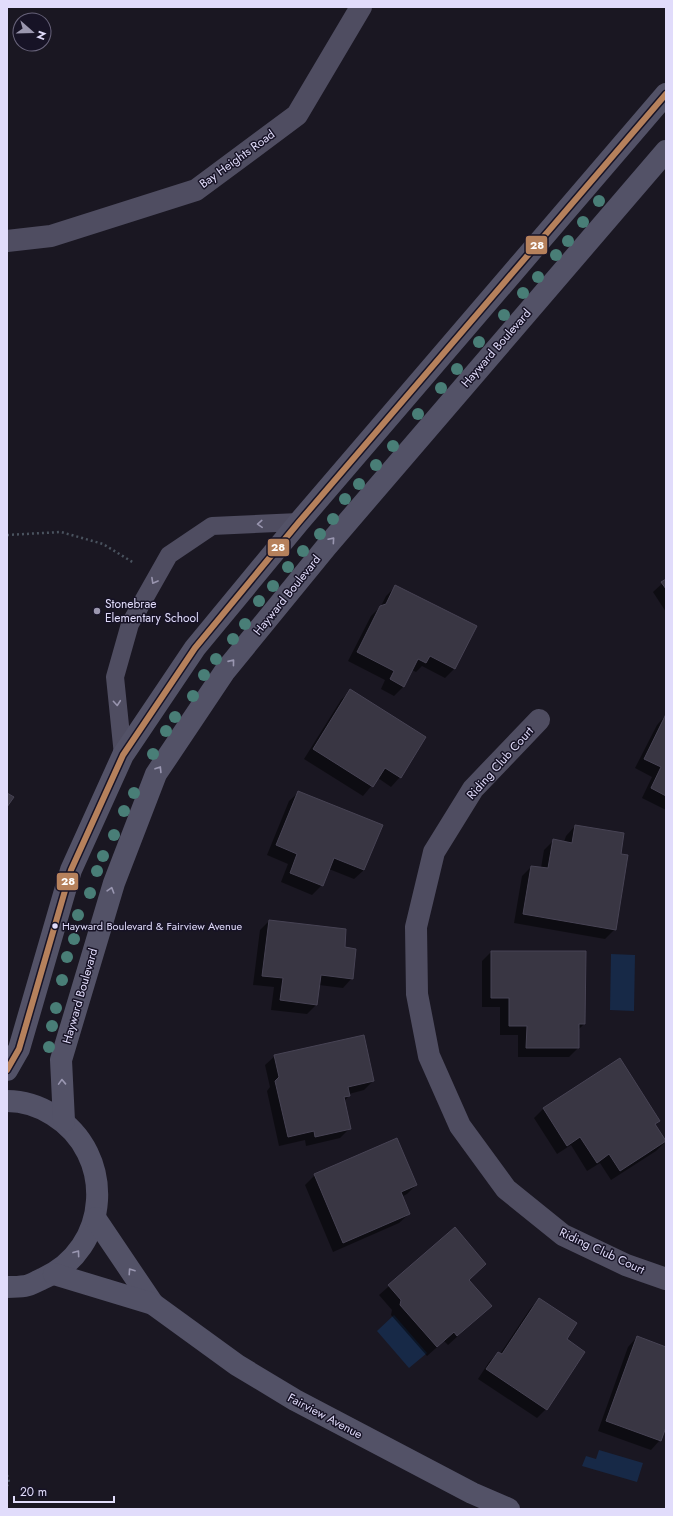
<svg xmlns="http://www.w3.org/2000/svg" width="673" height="1516" font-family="Jost,sans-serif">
	<rect width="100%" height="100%" fill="#1a1722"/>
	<g fill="#172947">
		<polygon points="611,954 635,955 634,1011 610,1010"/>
		<polygon points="394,1315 427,1353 409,1368 377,1331"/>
		<polygon points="599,1450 643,1463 637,1482 582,1466 586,1456 596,1459"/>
	</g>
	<g fill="#0007">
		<polygon points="666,580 666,612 653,592"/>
		<polygon points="396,586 475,627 454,669 445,678 422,666 416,672 412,670 404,686 394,696 381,689 385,680 348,661 371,616 381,606 386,596"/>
		<polygon points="350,691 400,777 391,787 378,778 363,796 304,759 341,700"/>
		<polygon points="666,715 666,810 642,798 652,777 635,768 657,725"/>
		<polygon points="299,792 364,870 354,879 329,869 322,885 312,895 281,882 288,864 267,855 289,801"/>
		<polygon points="575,826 615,929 605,939 514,923 522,876 531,867 541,868 544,850 554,840 564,842 566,836"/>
		<polygon points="269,921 343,948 352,978 343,988 319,985 316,1005 307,1014 271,1010 274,987 253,985 260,930"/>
		<polygon points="491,952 584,1024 578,1030 578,1048 569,1057 518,1057 518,1035 500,1035 500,1007 482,1007 482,961"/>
		<polygon points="275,1056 373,1081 364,1090 349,1094 349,1096 344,1101 349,1129 340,1138 306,1146 305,1140 279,1146 267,1091 270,1087 265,1065"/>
		<polygon points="620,1059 659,1120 654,1125 665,1142 656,1151 611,1180 600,1163 587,1171 571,1145 557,1154 534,1118 543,1109"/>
		<polygon points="315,1175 416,1185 407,1194 401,1197 409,1214 399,1223 333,1252 305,1185"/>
		<polygon points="455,1228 468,1280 491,1306 448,1345 444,1341 427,1356 391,1315 392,1310 379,1295"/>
		<polygon points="539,1299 566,1339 546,1409 537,1418 478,1379 489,1362 498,1353 500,1354 530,1309"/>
		<polygon points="637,1337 666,1348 666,1432 664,1431 660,1440 651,1450 598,1431 628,1347"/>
	</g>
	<g fill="#393643" stroke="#474354">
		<polygon points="666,579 666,589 661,582"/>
		<polygon points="395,585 477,626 455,669 430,656 426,663 418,659 404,687 390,679 394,671 357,652 380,606 386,604"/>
		<polygon points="350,689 426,737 401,778 385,768 373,787 313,749"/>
		<polygon points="666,714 666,796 651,788 661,767 644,759"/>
		<polygon points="298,791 383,825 364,870 334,858 323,886 290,873 297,854 276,845"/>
		<polygon points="7,793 14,797 7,807"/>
		<polygon points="575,825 624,833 621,854 628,855 616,930 523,914 531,866 548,868 553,839 572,843"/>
		<polygon points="269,920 346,929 345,947 356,949 353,979 321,975 317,1005 280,1000 283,978 262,976"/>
		<polygon points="491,951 586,951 585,1024 579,1024 579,1048 526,1048 527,1026 509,1026 509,998 491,998"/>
		<polygon points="364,1035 374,1081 348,1087 350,1096 344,1097 351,1129 315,1137 314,1131 288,1137 275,1081 279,1077 274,1055"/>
		<polygon points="620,1058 660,1121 655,1124 666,1141 620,1171 609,1154 597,1163 580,1137 567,1146 543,1108"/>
		<polygon points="397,1138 417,1185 401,1192 410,1214 343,1243 314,1174"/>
		<polygon points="455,1227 486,1264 469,1280 492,1306 457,1336 454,1332 437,1347 400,1305 401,1300 388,1285"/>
		<polygon points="539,1298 577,1323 567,1339 585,1352 547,1410 486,1369 498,1352 502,1354"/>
		<polygon points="637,1336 666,1347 666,1427 661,1441 606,1421"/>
	</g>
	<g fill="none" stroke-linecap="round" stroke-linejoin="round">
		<g stroke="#4a535f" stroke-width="2.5" stroke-dasharray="2 3" stroke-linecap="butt">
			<polyline points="7,535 61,532 103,544 134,563"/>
			<polyline points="7,1475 9,1482 7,1486"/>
		</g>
		<polyline stroke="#4f4d61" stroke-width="18" points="123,755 115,677 130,624 169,555 212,526 299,522"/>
		<g stroke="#4f4d61" stroke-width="22">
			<polyline points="7,241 51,236 196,190 297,115 361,7"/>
			<polyline points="539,720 473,789 434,852 416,927 417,994 429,1056 460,1126 506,1189 563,1235 626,1265 666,1279"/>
		</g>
		<g stroke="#535267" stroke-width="22">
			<polyline points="7,1070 19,1049 71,870 123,755 195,648 299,522 666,94"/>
			<path d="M7 1101C23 1101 39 1106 53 1115 116 1154 111 1249 42 1279 37 1281 31 1285 25 1286 19 1287 13 1287 7 1287"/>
			<polyline points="64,1121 61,1060 114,883 156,774 225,671 327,546 666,151"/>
			<polyline points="95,1218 153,1304"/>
			<polyline points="54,1274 153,1304 237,1365 295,1400 472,1493 509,1509"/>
		</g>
		<defs>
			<polyline id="bus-1" points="7,1070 19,1049 71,870 123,755 195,648 299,522 666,94"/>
		</defs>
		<use href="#bus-1" stroke="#171326" stroke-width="9"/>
		<use href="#bus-1" stroke="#b6815c" stroke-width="6"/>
	</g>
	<g fill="#497e77">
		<circle cx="599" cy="201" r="6"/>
		<circle cx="583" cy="222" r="6"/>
		<circle cx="568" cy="241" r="6"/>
		<circle cx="556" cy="255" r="6"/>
		<circle cx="538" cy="277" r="6"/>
		<circle cx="523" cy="293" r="6"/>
		<circle cx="504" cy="315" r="6"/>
		<circle cx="479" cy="342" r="6"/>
		<circle cx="457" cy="369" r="6"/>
		<circle cx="441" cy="388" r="6"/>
		<circle cx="418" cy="414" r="6"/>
		<circle cx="393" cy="446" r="6"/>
		<circle cx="376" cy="465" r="6"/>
		<circle cx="359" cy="484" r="6"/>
		<circle cx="345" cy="499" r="6"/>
		<circle cx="333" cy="519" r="6"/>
		<circle cx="320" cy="534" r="6"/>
		<circle cx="303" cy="551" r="6"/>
		<circle cx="288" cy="567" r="6"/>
		<circle cx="273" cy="586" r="6"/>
		<circle cx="259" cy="601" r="6"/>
		<circle cx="245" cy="624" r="6"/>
		<circle cx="233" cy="639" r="6"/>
		<circle cx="216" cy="659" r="6"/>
		<circle cx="204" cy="675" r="6"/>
		<circle cx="193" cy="696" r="6"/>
		<circle cx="175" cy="717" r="6"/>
		<circle cx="166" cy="731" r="6"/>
		<circle cx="153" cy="754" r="6"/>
		<circle cx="134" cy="793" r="6"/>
		<circle cx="124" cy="811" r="6"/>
		<circle cx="114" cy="835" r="6"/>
		<circle cx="103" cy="856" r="6"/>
		<circle cx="97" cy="871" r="6"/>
		<circle cx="90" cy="893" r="6"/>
		<circle cx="78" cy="915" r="6"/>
		<circle cx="74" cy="939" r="6"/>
		<circle cx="67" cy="957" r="6"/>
		<circle cx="62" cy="980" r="6"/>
		<circle cx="56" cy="1008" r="6"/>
		<circle cx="52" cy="1026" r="6"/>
		<circle cx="49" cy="1047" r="6"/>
	</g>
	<defs><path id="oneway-chevron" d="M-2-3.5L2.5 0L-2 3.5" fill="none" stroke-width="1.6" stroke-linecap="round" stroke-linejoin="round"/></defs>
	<g stroke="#9894ae">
		<use href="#oneway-chevron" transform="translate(260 524) rotate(177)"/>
		<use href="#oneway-chevron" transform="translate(154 581) rotate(119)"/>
		<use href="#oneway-chevron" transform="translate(117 703) rotate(85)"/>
	</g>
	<g stroke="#9a97b1">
		<use href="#oneway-chevron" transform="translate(332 540) rotate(-49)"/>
		<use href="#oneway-chevron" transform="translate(232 662) rotate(-51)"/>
		<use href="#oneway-chevron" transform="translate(159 769) rotate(-58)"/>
		<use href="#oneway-chevron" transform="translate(111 890) rotate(-73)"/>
		<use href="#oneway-chevron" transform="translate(62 1082) rotate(-92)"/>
		<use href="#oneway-chevron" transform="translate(77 1253) rotate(-54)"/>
		<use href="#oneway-chevron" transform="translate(131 1271) rotate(-124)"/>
	</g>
	<circle fill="#9b97af" stroke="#171326" stroke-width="1.5" cx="97" cy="611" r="4"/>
	<circle fill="#e1dcfb" stroke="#171326" stroke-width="1.5" cx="55" cy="926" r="3.5"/>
	<g text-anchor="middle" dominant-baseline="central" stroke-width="3" stroke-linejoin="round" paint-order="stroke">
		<g font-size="11" fill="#e1dcfb" stroke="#171326" text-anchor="start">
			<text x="62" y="926">Hayward Boulevard &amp; Fairview Avenue</text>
		</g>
		<g font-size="12" fill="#e1dcfb" stroke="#171326">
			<text transform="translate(237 159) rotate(-36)">Bay Heights Road</text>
			<text transform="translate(496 348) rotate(-49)">Hayward Boulevard</text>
			<text transform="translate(287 595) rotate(-51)">Hayward Boulevard</text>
			<text transform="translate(500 763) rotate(-48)">Riding Club Court</text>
			<text transform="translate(80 996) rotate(-74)">Hayward Boulevard</text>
			<text transform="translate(602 1251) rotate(25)">Riding Club Court</text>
			<text transform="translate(325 1416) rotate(28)">Fairview Avenue</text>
		</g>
		<g font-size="12" fill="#e1dcfb" stroke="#171326" text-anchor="start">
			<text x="105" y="604">Stonebrae<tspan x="105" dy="14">Elementary School</tspan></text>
		</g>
	</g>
	<g stroke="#171326" stroke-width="1.5">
		<rect x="525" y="235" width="23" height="20" rx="4" fill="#b6815c"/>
		<rect x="267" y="538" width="23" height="19" rx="4" fill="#b6815c"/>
		<rect x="56" y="872" width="23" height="19" rx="4" fill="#b6815c"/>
	</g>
	<g font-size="11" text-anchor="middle" font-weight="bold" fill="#fff">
		<text x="537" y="249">28</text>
		<text x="278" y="551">28</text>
		<text x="68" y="885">28</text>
	</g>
	<rect width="673" height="1516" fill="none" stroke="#e1dcfb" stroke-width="16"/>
	<g transform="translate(32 32) rotate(110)"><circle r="19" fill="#171326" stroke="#68637b"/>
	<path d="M0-3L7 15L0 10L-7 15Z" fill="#9b97af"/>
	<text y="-6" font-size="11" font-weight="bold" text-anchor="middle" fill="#e1dcfb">N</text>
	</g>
	<path d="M14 1496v6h100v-6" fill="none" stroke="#e1dcfb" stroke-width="2"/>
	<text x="20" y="1496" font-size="12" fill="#e1dcfb" stroke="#171326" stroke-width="3" paint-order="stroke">20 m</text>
</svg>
